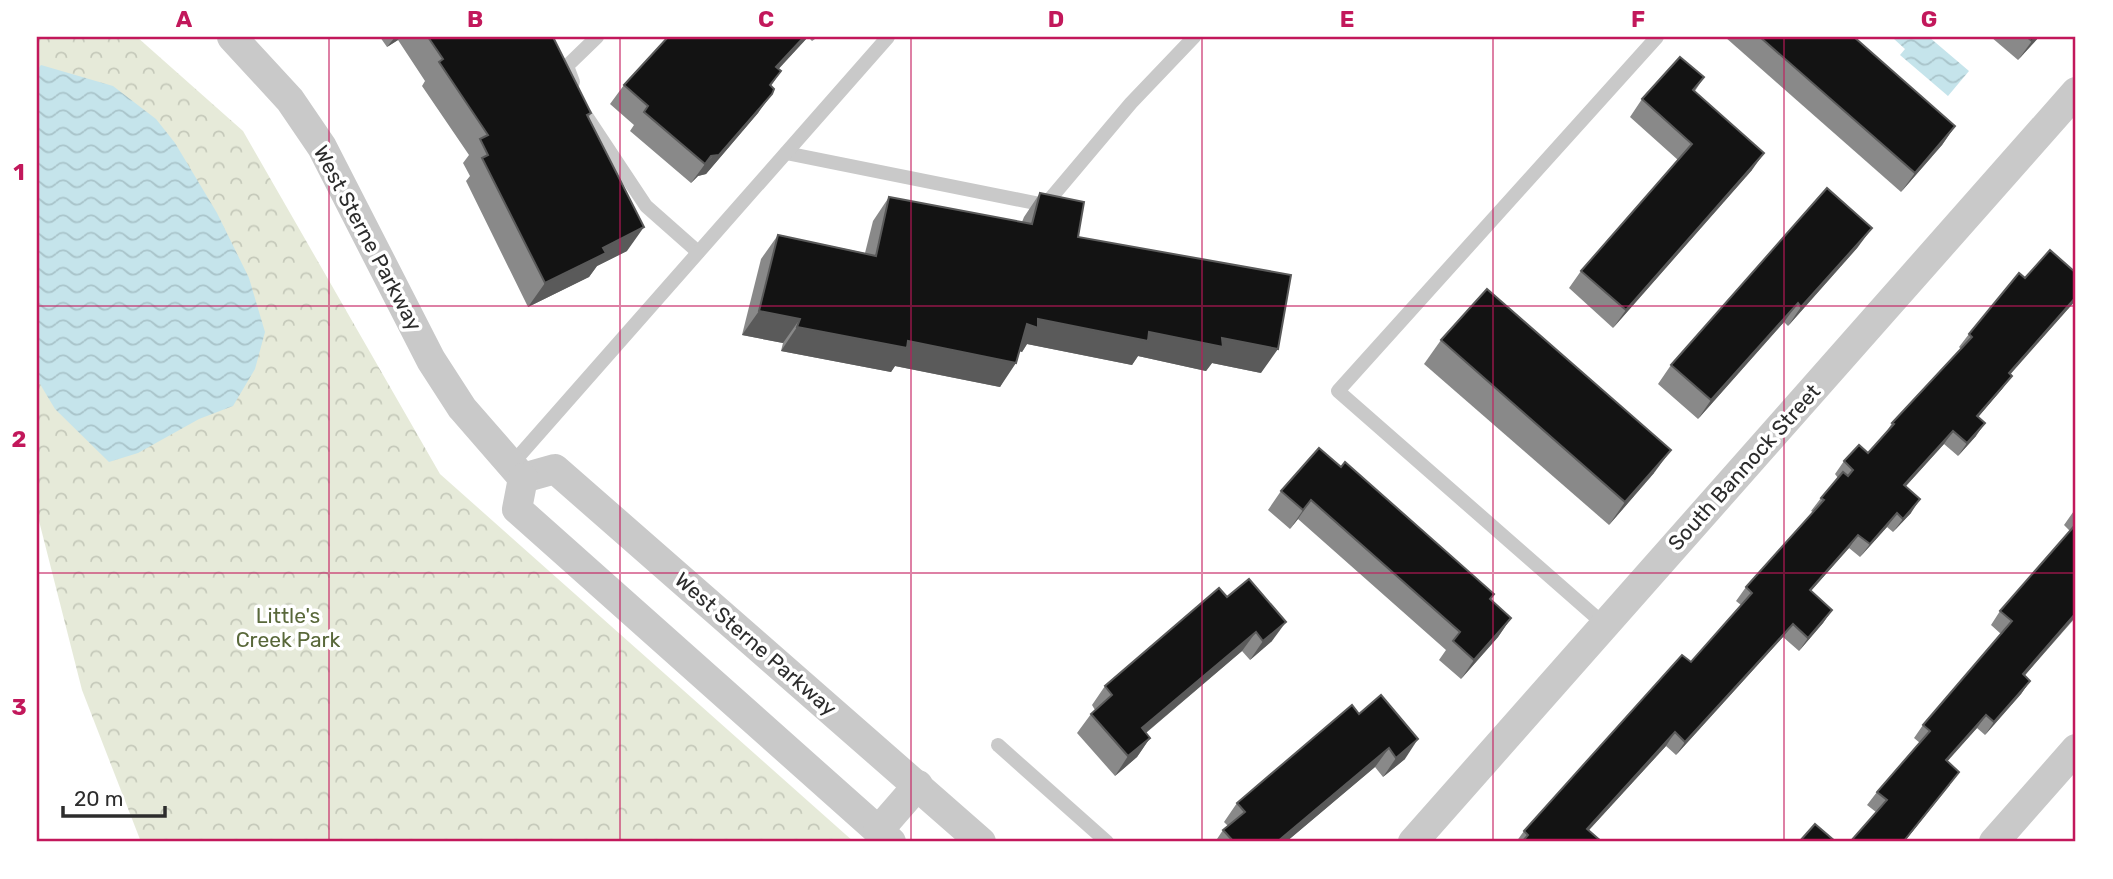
<svg xmlns="http://www.w3.org/2000/svg" width="2113" height="879" font-family="Rubik,sans-serif">
	<defs>
		<pattern id="forest-crowns" width="20" height="18" patternUnits="userSpaceOnUse" patternTransform="scale(1.75)"><rect width="20" height="18" fill="#e6ead9"/><path d="M2 6a3 3 0 1 1 6 0M12 15a3 3 0 1 1 6 0" fill="none" stroke="#c5c9ba"/></pattern>
		<pattern id="water-waves" width="16" height="10" patternUnits="userSpaceOnUse" patternTransform="scale(1.75)"><rect width="16" height="10" fill="#c5e4eb"/><path d="M0 5q4-4 8 0t8 0" fill="none" stroke="#a9c4ca"/></pattern>
	</defs>
	<rect width="100%" height="100%" fill="#fff"/>
	<polygon fill="url(#forest-crowns)" points="37,37 137,37 243,131 440,474 854,842 141,842 82,690 37,513"/>
	<g fill="url(#water-waves)">
		<polygon points="1896,37 1929,37 1969,71 1948,96 1900,55 1905,49 1894,39"/>
		<polygon points="41,65 113,86 156,119 175,143 217,213 249,278 265,332 255,369 233,406 199,419 138,453 109,462 55,409 37,379 37,70"/>
	</g>
	<g fill="none" stroke-linecap="round" stroke-linejoin="round">
		<g stroke="#c9c9c9" stroke-width="14">
			<polyline points="573,82 567,66 597,37"/>
			<polyline points="585,114 646,206 698,252"/>
			<polyline points="786,153 1045,205 1131,103 1194,37"/>
			<polyline points="511,465 888,37"/>
			<polyline points="1605,625 1338,391 1657,37"/>
			<polyline points="998,745 1107,842"/>
		</g>
		<g stroke="#c9c9c9" stroke-width="30">
			<polyline points="232,37 290,100 322,147 431,360 462,408 523,478"/>
			<polyline points="523,478 555,469 981,842"/>
			<polyline points="523,478 517,509 891,842"/>
			<polyline points="878,831 918,785"/>
			<polyline points="1413,842 2076,92"/>
			<polyline points="1994,842 2076,749"/>
		</g>
	</g>
	<g fill="#898989">
		<polygon points="380,37 553,37 591,113 589,117 627,251 597,266 589,277 528,307 466,181 470,176 463,163 469,155 422,86 425,81 398,40 387,47"/>
		<polygon points="668,37 818,37 812,41 808,37 778,69 781,71 771,86 758,113 706,174 698,176 691,183 630,131 634,125 610,104 624,85"/>
		<polygon points="1725,37 1854,37 1955,126 1942,145 1901,192"/>
		<polygon points="1991,37 2039,37 2018,60"/>
		<polygon points="1704,77 1695,91 1752,170 1613,328 1569,288 1581,271 1678,160 1630,117 1642,99"/>
		<polygon points="1040,193 1078,237 1261,373 1212,363 1206,371 1138,356 1132,365 1027,344 1022,352 1020,351 1000,387 895,366 891,372 781,351 783,343 742,335 761,259 778,235 865,253 873,221 889,197 1022,222 1024,217"/>
		<polygon points="1858,247 1788,326 1784,322 1698,419 1658,384 1671,365"/>
		<polygon points="2076,273 2076,300 2010,374 2002,389 1978,417 1976,436 1958,456 1944,444 1906,486 1911,513 1893,532 1887,527 1860,557 1849,548 1811,591 1832,610 1823,623 1799,651 1783,637 1676,755 1666,746 1589,830 1602,842 1516,842 1524,831 1691,662 1741,605 1736,601 1746,587 1813,512 1811,511 1821,498 1838,478 1835,474 1844,461 1868,453 1884,436 1892,423 1961,349 1959,347 1969,334 2025,278"/>
		<polygon points="1441,340 1654,473 1609,525 1424,364"/>
		<polygon points="1341,467 1494,594 1491,600 1511,618 1498,637 1461,679 1439,660 1446,650 1298,519 1290,529 1268,510 1281,491"/>
		<polygon points="2076,508 2076,617 2024,676 2030,681 2021,694 1985,735 1977,728 1947,761 1950,785 1904,842 1850,842 1876,812 1867,805 1877,792 1920,743 1914,738 1923,725 2001,634 1991,625 2000,611 2070,531 2064,525"/>
		<polygon points="1227,597 1272,641 1250,660 1242,651 1146,733 1150,738 1137,757 1115,776 1077,733 1091,714 1095,710 1092,705 1105,686"/>
		<polygon points="1359,714 1405,759 1383,777 1375,767 1286,842 1215,842 1223,830 1228,826 1224,822 1237,803"/>
	</g>
	<g fill="#5a5a5a">
		<polygon points="395,37 400,37 398,40 387,47"/>
		<polygon points="804,37 808,37 763,86 776,67"/>
		<polygon points="2035,37 2039,37 2018,60 2032,41"/>
		<polygon points="772,94 758,113 706,174 698,176 691,183 705,164"/>
		<polygon points="1955,126 1942,145 1901,192 1915,173"/>
		<polygon points="1764,153 1752,170 1613,328 1626,310"/>
		<polygon points="644,227 627,251 597,266 589,277 528,307 545,283 603,248"/>
		<polygon points="1872,228 1858,247 1788,326 1801,307"/>
		<polygon points="2076,297 2076,300 2000,386 2009,373"/>
		<polygon points="1798,303 1784,322 1698,419 1711,400"/>
		<polygon points="759,311 800,319 783,343 742,335"/>
		<polygon points="1038,319 1149,332 1222,338 1278,349 1261,373 1212,363 1206,371 1138,356 1132,365 1027,344 1022,352 1010,348 1027,324"/>
		<polygon points="797,327 908,341 1016,363 1000,387 895,366 891,372 781,351"/>
		<polygon points="2012,376 2002,389 1968,429 1977,416"/>
		<polygon points="1985,423 1976,436 1958,456 1967,443"/>
		<polygon points="1953,431 1944,444 1895,498 1904,485"/>
		<polygon points="1671,450 1654,473 1609,525 1625,502"/>
		<polygon points="1920,499 1911,513 1893,532 1903,519"/>
		<polygon points="1311,500 1298,519 1290,529 1303,510"/>
		<polygon points="1897,513 1887,527 1860,557 1870,544"/>
		<polygon points="1858,535 1849,548 1800,603 1810,590"/>
		<polygon points="1832,610 1823,623 1799,651 1808,638"/>
		<polygon points="2076,613 2076,616 2014,688 2023,674"/>
		<polygon points="1511,618 1498,637 1461,679 1474,660"/>
		<polygon points="1286,622 1272,641 1250,660 1263,641"/>
		<polygon points="1793,624 1783,637 1676,755 1685,742"/>
		<polygon points="1256,632 1242,651 1129,747 1142,728"/>
		<polygon points="2030,681 2021,694 1985,735 1994,722"/>
		<polygon points="1986,715 1977,728 1937,773 1946,760"/>
		<polygon points="1675,732 1666,746 1578,842 1587,829"/>
		<polygon points="1150,738 1137,757 1115,776 1128,756"/>
		<polygon points="1418,739 1405,759 1383,777 1396,758"/>
		<polygon points="1389,748 1375,767 1286,842 1277,842"/>
		<polygon points="1959,772 1904,842 1903,842"/>
	</g>
	<g fill="#131313" stroke="#5a5a5a" stroke-width="2">
		<polygon points="428,37 553,37 591,113 587,115 644,227 603,248 606,253 545,283 482,158 488,155 480,139 488,135 439,62 443,59"/>
		<polygon points="668,37 804,37 776,67 781,71 770,85 774,89 772,94 719,155 711,156 705,164 644,112 648,106 624,85"/>
		<polygon points="1760,37 1854,37 1955,126 1915,173"/>
		<polygon points="2027,37 2035,37 2032,41"/>
		<polygon points="1680,57 1704,77 1693,90 1764,153 1626,310 1581,271 1692,144 1642,99"/>
		<polygon points="1827,188 1872,228 1801,307 1798,303 1711,400 1671,365"/>
		<polygon points="1040,193 1084,202 1078,237 1291,275 1278,349 1222,338 1223,347 1149,332 1148,341 1038,319 1038,328 1027,324 1016,363 908,341 907,348 797,327 800,319 759,311 778,235 876,256 889,197 1032,224"/>
		<polygon points="2050,250 2076,273 2076,297 2009,373 2012,376 1977,416 1985,423 1967,443 1953,431 1904,485 1920,499 1903,519 1897,513 1870,544 1858,535 1810,590 1832,610 1808,638 1793,624 1685,742 1675,732 1587,829 1602,842 1522,842 1528,835 1524,831 1682,655 1691,662 1752,593 1746,587 1824,500 1821,498 1843,472 1848,476 1853,470 1844,461 1859,445 1868,453 1894,424 1892,423 1972,337 1969,334 2019,273 2025,278"/>
		<polygon points="1487,289 1671,450 1625,502 1441,340"/>
		<polygon points="1319,448 1341,467 1345,462 1494,594 1490,599 1511,618 1474,660 1453,641 1460,632 1311,500 1303,510 1281,491"/>
		<polygon points="2076,524 2076,613 2023,674 2030,681 1994,722 1986,715 1946,760 1959,772 1903,842 1850,842 1887,800 1877,792 1930,731 1923,725 2012,621 2000,611"/>
		<polygon points="1249,579 1286,622 1263,641 1256,632 1142,728 1150,738 1128,756 1091,714 1112,695 1105,686 1219,588 1227,597"/>
		<polygon points="1381,695 1418,739 1396,758 1389,748 1277,842 1234,842 1223,830 1245,812 1237,803 1352,705 1359,714"/>
		<polygon points="1815,824 1836,842 1799,842"/>
	</g>
	<path fill="none" stroke="#c2185b" stroke-width="2" stroke-opacity="0.55" d="M329 37V842M620 37V842M911 37V842M1202 37V842M1493 37V842M1784 37V842M37 306H2076M37 573H2076"/>
	<g text-anchor="middle" dominant-baseline="central" stroke-width="7" stroke-linejoin="round" paint-order="stroke">
		<g font-size="21" fill="#2c2c2c" stroke="#fff">
			<text transform="translate(368 238) rotate(62)">West Sterne Parkway</text>
			<text transform="translate(1744 467) rotate(-48)">South Bannock Street</text>
			<text transform="translate(756 644) rotate(41)">West Sterne Parkway</text>
		</g>
		<g font-size="21" fill="#59683a" stroke="#fff">
			<text x="288" y="615">Little's<tspan x="288" dy="24">Creek Park</tspan></text>
		</g>
	</g>
	<rect width="2113" height="879" fill="none" stroke="#ffffff" stroke-width="77"/>
	<path d="M63 806v10h102v-10" fill="none" stroke="#2c2c2c" stroke-width="3.5"/>
	<text x="74" y="806" font-size="21" fill="#2c2c2c" stroke="#ffffff" stroke-width="5" paint-order="stroke">20 m</text>
	<rect x="38" y="38" width="2036" height="802" fill="none" stroke="#c2185b" stroke-width="2.5"/>
	<g font-size="23" text-anchor="middle" font-weight="bold" fill="#c2185b">
		<text x="184" y="27">A</text>
		<text x="475" y="27">B</text>
		<text x="766" y="27">C</text>
		<text x="1056" y="27">D</text>
		<text x="1347" y="27">E</text>
		<text x="1638" y="27">F</text>
		<text x="1929" y="27">G</text>
		<text x="19" y="180">1</text>
		<text x="19" y="447">2</text>
		<text x="19" y="715">3</text>
	</g>
</svg>
